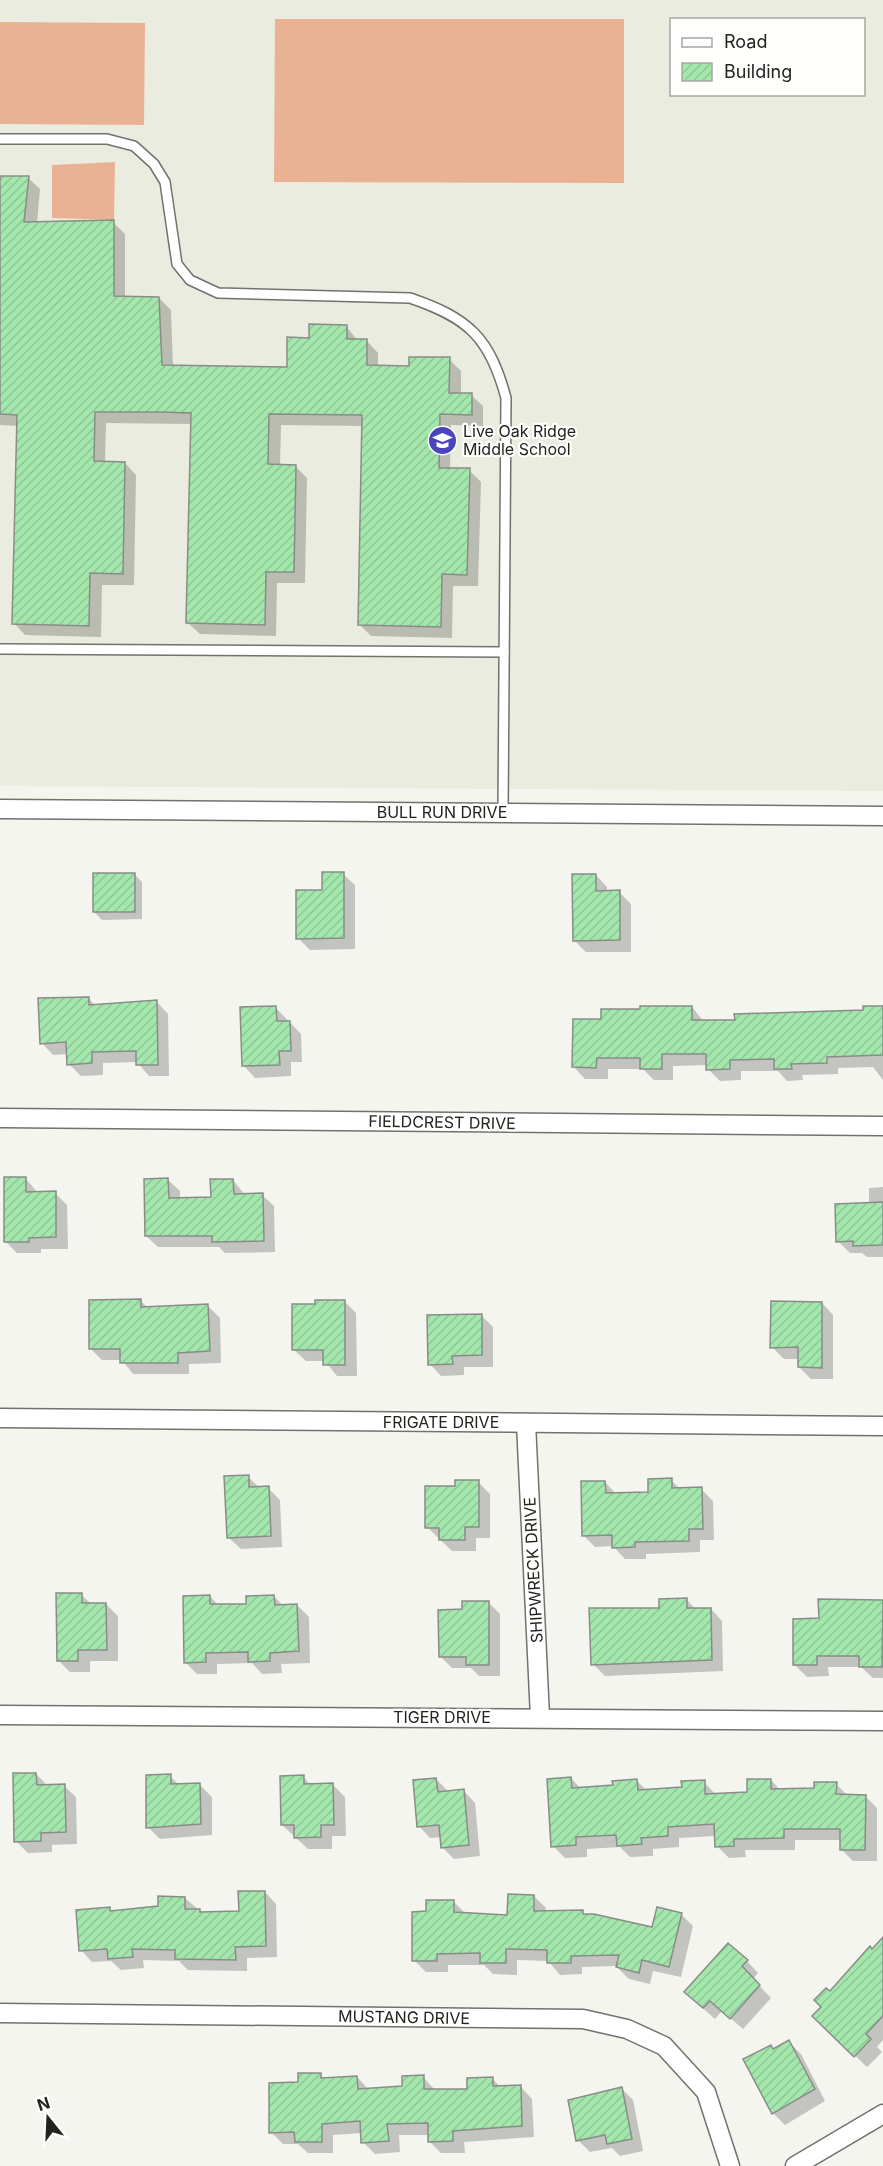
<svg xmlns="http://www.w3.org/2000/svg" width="883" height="2166" font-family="Inter,sans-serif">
	<defs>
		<pattern id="building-hatch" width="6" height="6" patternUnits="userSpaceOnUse" patternTransform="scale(1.5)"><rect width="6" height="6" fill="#a4e7ac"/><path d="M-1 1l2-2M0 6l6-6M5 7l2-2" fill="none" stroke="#8dc694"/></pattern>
	</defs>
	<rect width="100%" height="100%" fill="#f4f5ef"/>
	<path fill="#e9ecde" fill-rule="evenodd" d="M0 0H883V791L0 786ZM672 20H864V94H672Z"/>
	<g fill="#eab294">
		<polygon points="275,19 624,19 624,183 274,182"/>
		<polygon points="0,22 145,23 144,125 0,124"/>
		<polygon points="115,162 114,220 52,218 52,165"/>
	</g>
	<g fill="#0003">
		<polygon points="0,177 28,178 40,189 37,223 113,222 125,234 125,298 159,298 171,310 173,366 289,369 310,339 346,326 358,341 367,341 378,353 378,367 410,367 449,359 461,371 461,394 471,395 483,406 483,426 451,425 450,469 469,470 481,482 478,586 453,586 452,638 371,636 359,624 364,426 281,425 280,466 295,466 307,478 305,583 277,583 276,636 200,634 188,623 192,424 106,423 105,463 125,463 136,475 134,585 102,585 101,637 25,635 14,623 18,426 0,425"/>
		<polygon points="134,874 142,882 142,919 102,920 94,912"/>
		<polygon points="343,874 355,885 355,949 310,950 298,938 323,891"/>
		<polygon points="596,875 607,887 607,892 619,892 631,904 631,952 586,952 575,941"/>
		<polygon points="88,998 96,1006 157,1002 168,1014 169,1076 149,1076 137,1062 103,1063 103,1075 81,1076 69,1064 68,1054 53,1055 42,1043"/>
		<polygon points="275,1007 301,1034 302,1062 291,1062 291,1076 255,1078 244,1066"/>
		<polygon points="692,1007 704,1022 736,1022 883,1008 883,1080 873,1067 838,1068 838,1074 802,1075 803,1080 787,1081 778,1071 741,1071 741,1080 720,1081 708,1069 708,1065 673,1066 673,1080 654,1080 643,1069 608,1069 608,1079 585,1079 574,1067 602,1021"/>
		<polygon points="26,1179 38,1193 55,1193 67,1205 68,1249 41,1249 41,1253 17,1253 6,1242"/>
		<polygon points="168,1180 180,1191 180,1199 212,1199 233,1180 245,1195 262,1195 274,1206 275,1252 225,1253 219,1247 158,1247 146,1236"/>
		<polygon points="883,1187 883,1257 867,1257 862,1253 850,1253 838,1241 869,1204 869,1188"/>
		<polygon points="141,1301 148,1308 208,1306 220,1318 221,1363 189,1364 189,1374 133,1374 122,1360 102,1360 90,1348"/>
		<polygon points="344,1301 356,1313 357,1376 337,1376 325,1361 306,1361 294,1350 316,1306"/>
		<polygon points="822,1303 833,1315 833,1379 811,1379 799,1367 799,1359 784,1359 772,1347"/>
		<polygon points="481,1315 493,1327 493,1367 464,1367 464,1375 441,1376 430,1364"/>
		<polygon points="248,1477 260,1488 268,1488 280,1500 282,1547 241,1549 229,1538"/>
		<polygon points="671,1480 681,1490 701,1489 713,1501 714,1540 700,1540 700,1552 646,1554 646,1559 625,1559 613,1546 595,1547 583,1535 605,1482 616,1494 650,1493"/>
		<polygon points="478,1482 490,1494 490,1538 476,1538 476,1551 452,1551 427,1527 457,1488"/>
		<polygon points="82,1595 91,1604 106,1604 118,1616 118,1661 90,1661 90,1672 70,1672 58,1660"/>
		<polygon points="210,1596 219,1606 248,1606 274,1596 283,1606 297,1605 309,1617 310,1663 281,1664 282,1673 262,1674 252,1663 217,1664 217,1674 197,1674 185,1662"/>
		<polygon points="687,1600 696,1610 711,1609 722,1621 723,1671 605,1676 593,1664 660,1609"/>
		<polygon points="820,1600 883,1601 883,1678 873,1678 861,1667 828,1667 829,1676 807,1677 795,1665 820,1620"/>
		<polygon points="488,1602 500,1614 500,1676 479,1676 471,1668 452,1668 440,1656 464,1611"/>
		<polygon points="36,1774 48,1786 64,1786 76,1797 77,1844 52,1845 52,1852 28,1853 16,1841"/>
		<polygon points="170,1776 179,1785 200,1785 212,1797 212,1835 160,1839 148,1827"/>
		<polygon points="303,1777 312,1786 333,1785 345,1797 346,1836 332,1836 332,1849 308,1849 282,1825"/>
		<polygon points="571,1778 581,1789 614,1787 637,1781 647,1791 683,1788 704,1782 716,1795 749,1794 771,1780 780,1790 816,1789 836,1784 848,1796 865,1796 877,1808 877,1861 853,1861 841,1849 841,1840 795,1840 795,1850 745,1850 746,1857 729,1858 717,1846 716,1836 679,1838 679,1847 653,1849 653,1856 630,1857 620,1847 587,1849 587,1857 565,1858 553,1846"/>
		<polygon points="436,1779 448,1791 464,1791 475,1803 480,1856 454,1859 442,1847 441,1837 430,1838 419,1826"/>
		<polygon points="265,1892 276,1904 277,1957 247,1958 247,1971 188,1970 179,1961 143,1960 144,1968 121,1970 111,1961 92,1962 81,1950 109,1908 113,1912 159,1908 185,1898 202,1913 240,1913"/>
		<polygon points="534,1896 546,1908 545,1913 582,1912 586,1916 654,1929 681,1914 693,1926 681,1977 653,1971 650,1984 629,1979 616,1966 582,1967 582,1974 560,1975 548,1961 517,1960 517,1975 493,1974 484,1965 448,1965 448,1972 426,1972 414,1960 428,1913 453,1901 465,1913 509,1916"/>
		<polygon points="883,1939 883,2040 877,2047 882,2052 867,2067 814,2016 823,2007 830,1993"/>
		<polygon points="747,1961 758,1973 753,1979 771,1998 743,2029 722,2011 715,2019 698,2004"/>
		<polygon points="789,2042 801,2054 825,2101 785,2125 773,2113 771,2047 774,2050"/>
		<polygon points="320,2075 325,2079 357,2077 369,2090 403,2088 423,2077 435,2090 469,2090 492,2078 501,2088 521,2087 532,2099 534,2137 464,2142 465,2153 441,2153 429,2141 429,2135 399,2135 400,2152 375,2154 363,2142 362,2133 333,2135 333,2153 308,2153 298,2144 283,2144 271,2132 299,2084"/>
		<polygon points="621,2088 633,2100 643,2151 620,2156 612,2148 590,2152 578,2140"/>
	</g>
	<g fill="url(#building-hatch)" stroke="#888d89" stroke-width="1.5">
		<polygon points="0,176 29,176 24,222 114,220 114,296 159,297 162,365 287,367 287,337 309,338 309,324 347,325 347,339 367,339 367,365 409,366 409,357 450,357 449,393 472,393 472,415 440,414 439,468 470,468 467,575 442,574 441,627 358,625 362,415 269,414 268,464 296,465 294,572 266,572 265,625 186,623 191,413 160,412 95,412 94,461 125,462 123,574 90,573 89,626 12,624 17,415 0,414"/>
		<polygon points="322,872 344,872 344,938 296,939 296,890 322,890"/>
		<rect x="93" y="873" width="42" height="39"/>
		<polygon points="572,874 596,874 596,891 620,890 620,940 573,941"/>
		<polygon points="89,997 89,1005 157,1000 158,1065 136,1065 136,1051 92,1052 92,1063 67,1065 66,1042 40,1044 38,998"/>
		<polygon points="276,1006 277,1021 290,1021 291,1051 279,1051 280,1065 242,1066 240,1007"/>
		<polygon points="640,1006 692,1006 692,1020 735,1020 734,1014 863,1010 863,1006 883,1006 883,1055 827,1057 827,1063 791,1064 792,1069 774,1069 774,1059 730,1060 730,1069 706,1070 706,1054 662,1054 662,1069 640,1069 640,1058 597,1058 596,1068 572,1067 573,1019 601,1019 601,1009 640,1009"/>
		<polygon points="4,1177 26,1177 26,1192 56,1191 56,1237 29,1238 29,1242 4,1242"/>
		<polygon points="168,1178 169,1198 211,1197 210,1179 233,1179 234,1194 263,1193 264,1241 212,1242 212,1236 145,1236 144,1179"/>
		<polygon points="883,1202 883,1245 853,1246 853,1241 836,1242 835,1204"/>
		<polygon points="141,1299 141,1307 208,1304 210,1351 178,1353 178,1363 120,1363 120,1349 89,1349 89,1300"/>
		<polygon points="315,1300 345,1300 345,1365 323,1365 323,1350 292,1350 292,1304 315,1304"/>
		<polygon points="771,1301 822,1302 822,1368 798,1367 798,1347 770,1348"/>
		<polygon points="482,1314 482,1355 452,1356 453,1364 428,1365 427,1315"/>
		<polygon points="249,1475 249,1487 269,1486 271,1536 227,1538 224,1476"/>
		<polygon points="672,1478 672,1488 702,1487 703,1529 689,1529 689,1541 635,1542 635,1547 612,1548 612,1535 582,1536 581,1481 605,1481 606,1493 648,1492 648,1479"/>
		<polygon points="455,1480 479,1480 479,1527 465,1527 465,1540 439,1540 439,1528 425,1528 425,1486 455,1486"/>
		<polygon points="56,1593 82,1593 82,1603 106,1603 107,1650 78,1650 78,1661 57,1661"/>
		<polygon points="210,1595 210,1604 246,1604 246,1596 274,1595 275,1605 297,1604 299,1651 270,1653 270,1661 248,1662 248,1652 206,1653 206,1662 184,1663 183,1596"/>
		<polygon points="687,1598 687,1608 711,1608 712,1660 591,1665 589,1608 659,1608 659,1599"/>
		<polygon points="818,1599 883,1600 882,1667 859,1667 859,1656 817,1656 817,1665 793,1665 793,1619 819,1618"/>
		<polygon points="462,1601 489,1601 489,1665 466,1665 466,1657 439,1657 438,1610 462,1609"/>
		<polygon points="13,1773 36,1773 37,1785 65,1784 66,1832 41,1833 41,1841 14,1842"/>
		<polygon points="171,1774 171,1784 200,1783 201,1824 146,1828 146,1775"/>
		<polygon points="304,1775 304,1784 333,1783 334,1825 321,1825 321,1837 294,1838 294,1825 281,1825 280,1776"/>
		<polygon points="571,1777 572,1788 613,1785 612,1781 637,1779 638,1790 682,1787 681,1781 705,1780 705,1794 747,1792 747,1779 771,1779 771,1789 814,1788 814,1782 837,1782 836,1794 866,1795 865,1850 840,1850 840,1829 784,1829 784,1838 734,1839 734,1846 715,1847 714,1824 668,1827 668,1836 641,1838 642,1844 617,1846 616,1835 576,1837 576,1845 551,1847 547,1779"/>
		<polygon points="436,1778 438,1792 464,1789 469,1845 441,1848 439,1825 417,1827 413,1780"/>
		<polygon points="238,1891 265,1891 266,1946 235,1947 236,1960 175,1959 175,1950 132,1949 133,1957 108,1959 107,1949 79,1951 76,1910 110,1907 110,1911 158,1906 158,1896 185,1897 185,1909 200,1909 200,1912 239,1911"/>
		<polygon points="508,1894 534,1895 534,1911 583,1910 583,1914 594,1914 652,1927 657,1907 682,1913 669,1967 642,1960 639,1973 616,1967 619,1955 571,1956 571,1963 547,1963 547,1950 506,1949 506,1963 480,1963 480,1953 437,1954 437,1961 412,1961 412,1912 426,1911 426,1900 454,1900 454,1912 507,1915"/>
		<polygon points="883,1937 883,2016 866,2034 871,2039 854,2057 812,2016 821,2007 814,2000 826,1988 830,1991 870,1946 872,1949"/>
		<polygon points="728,1943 748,1960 742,1966 760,1985 730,2019 710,2001 703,2008 684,1992"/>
		<polygon points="789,2040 815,2089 772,2114 743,2059 771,2045 773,2049"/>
		<polygon points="298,2073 321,2073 321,2078 357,2076 358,2089 402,2086 402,2076 424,2075 424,2089 467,2089 467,2078 493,2077 493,2086 521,2085 522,2126 453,2131 453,2141 428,2142 428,2123 387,2124 389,2141 361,2143 360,2121 322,2124 322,2142 295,2142 294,2132 269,2133 269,2083 298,2082"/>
		<polygon points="622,2087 632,2139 607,2144 605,2135 576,2141 568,2100"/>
	</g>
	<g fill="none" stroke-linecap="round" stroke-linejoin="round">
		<defs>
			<g id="lane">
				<path d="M0 139H107L134 146 154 164 165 182 177 264 190 280 218 293 410 298C469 318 490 338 506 398L503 813"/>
				<polyline points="0,649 504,652"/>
			</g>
			<g id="street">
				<polyline points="0,809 883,816"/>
				<polyline points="0,1118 883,1126"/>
				<polyline points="0,1418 883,1426"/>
				<polyline points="526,1423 540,1717"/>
				<polyline points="0,1715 883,1721"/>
				<polyline points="0,2013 583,2019 627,2029 664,2046 706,2092 730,2166"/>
				<polyline points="795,2166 883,2114"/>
			</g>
		</defs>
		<use href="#lane" stroke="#71726d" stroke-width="12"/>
		<use href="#street" stroke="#71726d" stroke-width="21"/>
		<use href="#lane" stroke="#fff" stroke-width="9"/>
		<use href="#street" stroke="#fff" stroke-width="18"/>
	</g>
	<defs>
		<symbol id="school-disc" viewBox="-11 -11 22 22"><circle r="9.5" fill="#4a45bb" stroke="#fffffe"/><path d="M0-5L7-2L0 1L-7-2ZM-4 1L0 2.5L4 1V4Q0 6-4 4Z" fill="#fff"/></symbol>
	</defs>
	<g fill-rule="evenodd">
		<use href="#school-disc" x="426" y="424" width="33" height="33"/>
	</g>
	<g text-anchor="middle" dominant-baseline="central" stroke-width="4.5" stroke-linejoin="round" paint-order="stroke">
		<g font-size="16" fill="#222321" stroke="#fffffe" text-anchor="start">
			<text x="463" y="431">Live Oak Ridge<tspan x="463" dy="18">Middle School</tspan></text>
		</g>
		<g font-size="16" fill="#222321" stroke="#fffffe">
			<text x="442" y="812">BULL RUN DRIVE</text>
			<text transform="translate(442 1122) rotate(1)">FIELDCREST DRIVE</text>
			<text x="441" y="1422">FRIGATE DRIVE</text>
			<text transform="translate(533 1570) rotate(-93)">SHIPWRECK DRIVE</text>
			<text x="442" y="1717">TIGER DRIVE</text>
			<text transform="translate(404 2017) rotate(1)">MUSTANG DRIVE</text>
		</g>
	</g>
	<rect x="670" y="18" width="195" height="78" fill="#fffffe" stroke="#a7a7a6" stroke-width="1.5"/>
	<rect x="682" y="38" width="30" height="9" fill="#ffffff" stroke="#a7a7a6" stroke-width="1.5"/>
	<text x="724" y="48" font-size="18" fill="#222321">Road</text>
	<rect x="682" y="63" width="30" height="18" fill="url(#building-hatch)" stroke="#a7a7a6" stroke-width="1.5"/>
	<text x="724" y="78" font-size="18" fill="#222321">Building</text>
	<g transform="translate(48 2118) rotate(342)" stroke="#fffffe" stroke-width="4.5" paint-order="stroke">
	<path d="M0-4.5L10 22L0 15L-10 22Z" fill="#222321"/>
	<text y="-9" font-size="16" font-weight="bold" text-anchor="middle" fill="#222321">N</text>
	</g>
</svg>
